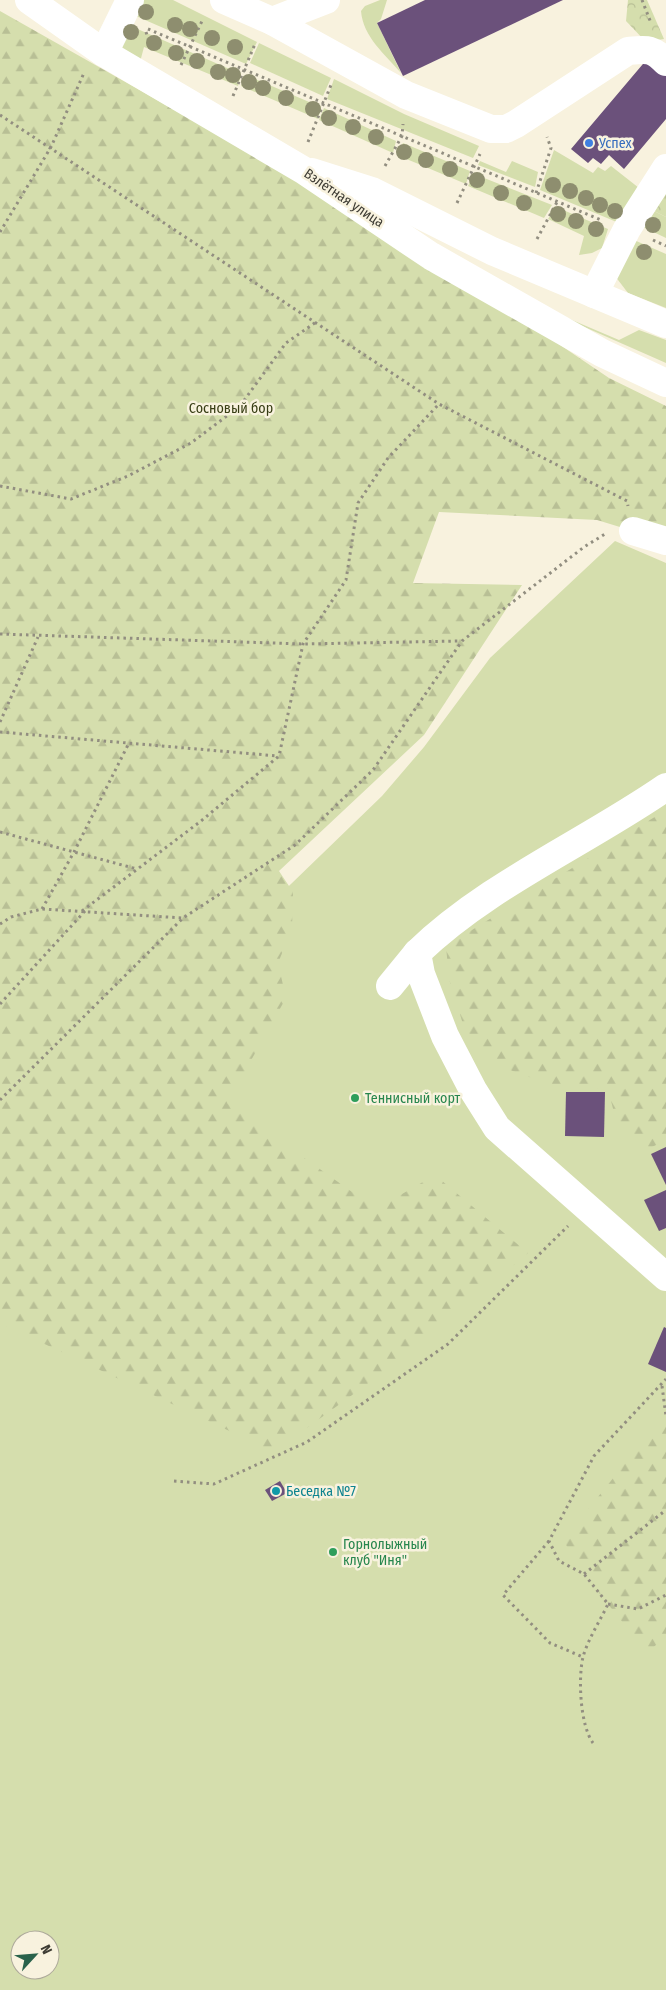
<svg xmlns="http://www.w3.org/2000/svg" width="666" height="1990" font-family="'Fira Sans Condensed',sans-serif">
	<defs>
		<pattern id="forest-firs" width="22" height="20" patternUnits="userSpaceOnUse" patternTransform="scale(1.25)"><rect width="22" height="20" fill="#d5dead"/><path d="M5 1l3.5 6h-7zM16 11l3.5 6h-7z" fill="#b8bf95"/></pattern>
		<pattern id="park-crowns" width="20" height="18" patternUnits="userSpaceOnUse" patternTransform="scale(1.25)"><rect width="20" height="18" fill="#d5dead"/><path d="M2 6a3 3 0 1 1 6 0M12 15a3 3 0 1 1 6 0" fill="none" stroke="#b8bf95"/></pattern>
	</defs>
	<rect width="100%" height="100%" fill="#f8f2de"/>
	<g fill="#d5dead" fill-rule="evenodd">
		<polygon points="134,0 173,0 257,42 246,64 129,13"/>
		<path d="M380 0H387L381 19 377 23 401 73C385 54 363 37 361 11L365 6Z"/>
		<polygon points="126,24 241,74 238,86 144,47 140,62 126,59 122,48"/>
		<polygon points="259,43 331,78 323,96 250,63"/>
		<polygon points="246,75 321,107 318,119 241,86"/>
		<polygon points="334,79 404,114 479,146 473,158 327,99"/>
		<polygon points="324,108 396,141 393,153 319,120"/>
		<polygon points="403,143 470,171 466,184 397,155"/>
		<polygon points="554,150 593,173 598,167 605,171 611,166 639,188 619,223 540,190"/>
		<polygon points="480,161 506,172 512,161 538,172 535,187 478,165"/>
		<polygon points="474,174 552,205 544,218 468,186"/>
		<polygon points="556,207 608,229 602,248 592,253 579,255 584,236 548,219"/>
		<polygon points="654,211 666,217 666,238 641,226"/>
		<polygon points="634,240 666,254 666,308 628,293 615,276"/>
		<polygon points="485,283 619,340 639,330 666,340 666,363"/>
		<path d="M615 541 666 563V1990H0V1165L382 796 424 747 490 658ZM20 1940H50V1970H20Z"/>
	</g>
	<g fill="url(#forest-firs)">
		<polygon points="0,11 408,242 609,378 666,406 666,535 633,531 597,520 439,512 413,583 522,585 424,735 279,871 293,892 292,929 278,963 286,998 227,1103 376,1209 435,1175 528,1253 407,1355 274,1452 0,1323"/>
		<polygon points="666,810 666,1140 642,1152 619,1132 608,1089 559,1088 488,1062 463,1024 449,979 446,946"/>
		<polygon points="666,1413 666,1636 647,1653 584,1574 563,1540"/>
	</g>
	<g fill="url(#park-crowns)">
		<polygon points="628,0 647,0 664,39 646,42 626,21"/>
		<polygon points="666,188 666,217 654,211"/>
	</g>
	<g fill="#6b517b">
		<polygon points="425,0 563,0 403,76 377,23"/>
		<polygon points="648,58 666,74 666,119 624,169 609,155 601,164 593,158 588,163 571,149"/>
		<polygon points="566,1092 605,1092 604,1137 565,1136"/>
		<polygon points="666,1147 666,1185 651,1154"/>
		<polygon points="666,1190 666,1228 659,1231 644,1200"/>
		<polygon points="664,1327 666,1328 666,1372 648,1364"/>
		<polygon points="280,1481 287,1493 272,1501 265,1490"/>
	</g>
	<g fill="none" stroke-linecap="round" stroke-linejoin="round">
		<g stroke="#928e80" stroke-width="3" stroke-dasharray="2.5 4" stroke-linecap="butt">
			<polyline points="642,0 651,23"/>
			<polyline points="148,29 601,220"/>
			<polyline points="146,32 151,48"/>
			<polyline points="181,65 203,19"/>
			<polyline points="233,96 255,44"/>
			<polyline points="0,115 439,404 627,501 628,506"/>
			<polyline points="308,142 331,85"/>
			<polyline points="385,166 402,136 403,124"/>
			<polyline points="536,193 551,148 547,137"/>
			<polyline points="457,203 480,154"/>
			<polyline points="0,232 51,147 84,73"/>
			<polyline points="537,239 557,202"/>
			<polyline points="653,240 666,246"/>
			<polyline points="0,486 71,499 128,476 191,443 240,406 286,343 316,322"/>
			<polyline points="0,634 303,644 461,641"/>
			<polyline points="0,722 38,637"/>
			<polyline points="0,732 278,756"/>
			<polyline points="0,832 137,869"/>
			<polyline points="42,909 74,852 129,743"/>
			<polyline points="82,911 201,821 279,756 303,644 346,580 358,503 388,458 439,404"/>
			<polyline points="0,924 11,917 42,909 182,918"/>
			<polyline points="0,1004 85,911"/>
			<polyline points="0,1100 183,918 295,845 373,770 462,641 584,547 605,534"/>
			<polyline points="662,1386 666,1416"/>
			<polyline points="174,1481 214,1484 307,1442 448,1344 568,1226"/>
			<polyline points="549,1541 503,1595 550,1643 583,1657"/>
			<polyline points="584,1574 666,1510"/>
			<polyline points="608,1604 638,1609 666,1595"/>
			<path d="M593 1743C580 1725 578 1678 583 1657 588 1639 600 1621 608 1604L584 1574 559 1561 549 1541 594 1456 666 1379"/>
		</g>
		<g stroke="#fff" stroke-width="28">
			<path d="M224 0 272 21 406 95 491 129H506L516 124 628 51C648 49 652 48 666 62"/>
			<polyline points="272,21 326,0"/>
			<polyline points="104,53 130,0"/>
			<polyline points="312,172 372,191 492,251 666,324"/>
			<polyline points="594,294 627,229 666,168"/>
			<polyline points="633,531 666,541"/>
			<path d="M666 787C585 843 487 885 417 953L421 974 445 1036 473 1090 497 1128 666 1277"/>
			<polyline points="390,986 417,953"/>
		</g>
		<polyline stroke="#fff" stroke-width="28" points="29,0 104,53 303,170 431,256 602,353 666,383"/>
	</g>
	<g fill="#8e8e6f">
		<circle cx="146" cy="12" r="8"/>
		<circle cx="175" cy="25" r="8"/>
		<circle cx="190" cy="29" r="8"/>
		<circle cx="131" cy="32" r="8"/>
		<circle cx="212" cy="38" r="8"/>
		<circle cx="154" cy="43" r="8"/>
		<circle cx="235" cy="47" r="8"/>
		<circle cx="176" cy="53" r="8"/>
		<circle cx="197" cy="61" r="8"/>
		<circle cx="218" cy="72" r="8"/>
		<circle cx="233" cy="75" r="8"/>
		<circle cx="249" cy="82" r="8"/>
		<circle cx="263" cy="88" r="8"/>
		<circle cx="286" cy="98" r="8"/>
		<circle cx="313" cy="109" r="8"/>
		<circle cx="329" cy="118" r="8"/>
		<circle cx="353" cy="127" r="8"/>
		<circle cx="376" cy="137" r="8"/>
		<circle cx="404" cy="152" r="8"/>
		<circle cx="426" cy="160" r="8"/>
		<circle cx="450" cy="169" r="8"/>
		<circle cx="477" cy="180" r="8"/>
		<circle cx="553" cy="185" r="8"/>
		<circle cx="570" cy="191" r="8"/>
		<circle cx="501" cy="193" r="8"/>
		<circle cx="586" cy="198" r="8"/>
		<circle cx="524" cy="203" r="8"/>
		<circle cx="600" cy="205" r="8"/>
		<circle cx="615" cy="211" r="8"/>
		<circle cx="558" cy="214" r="8"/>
		<circle cx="576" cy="221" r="8"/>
		<circle cx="653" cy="225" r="8"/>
		<circle cx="596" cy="229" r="8"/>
		<circle cx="644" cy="252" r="8"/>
	</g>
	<circle fill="#3f7fe0" stroke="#f8f2de" stroke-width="2" cx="589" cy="143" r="5"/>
	<g fill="#2e9e5b" stroke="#f8f2de" stroke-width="2">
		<circle cx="355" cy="1098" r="5"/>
		<circle cx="333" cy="1552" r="5"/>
	</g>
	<circle fill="#0f9aa8" stroke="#f8f2de" stroke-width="2" cx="276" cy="1491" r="5"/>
	<g text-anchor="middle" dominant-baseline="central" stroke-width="5" stroke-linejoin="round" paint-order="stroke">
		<g font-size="14" fill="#366cbe" stroke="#f8f2de" text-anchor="start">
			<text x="599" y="143">Успех</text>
		</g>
		<g font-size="14" fill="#3d3b33" stroke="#f8f2de">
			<text transform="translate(344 198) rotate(34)">Взлётная улица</text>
		</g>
		<g font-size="14" fill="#373d14" stroke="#f8f2de">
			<text x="231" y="408">Сосновый бор</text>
		</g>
		<g font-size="14" fill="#27864d" stroke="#f8f2de" text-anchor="start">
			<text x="365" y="1098">Теннисный корт</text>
			<text x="343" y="1544">Горнолыжный<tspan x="343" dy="16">клуб "Иня"</tspan></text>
		</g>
		<g font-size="14" fill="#0d838f" stroke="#f8f2de" text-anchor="start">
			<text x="286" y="1491">Беседка №7</text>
		</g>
	</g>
	<g transform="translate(35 1955) rotate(64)"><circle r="24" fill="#f8f2de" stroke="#ada99a"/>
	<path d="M0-4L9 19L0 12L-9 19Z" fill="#29624b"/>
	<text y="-8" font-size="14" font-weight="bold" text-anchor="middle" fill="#3d3b33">N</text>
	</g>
</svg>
